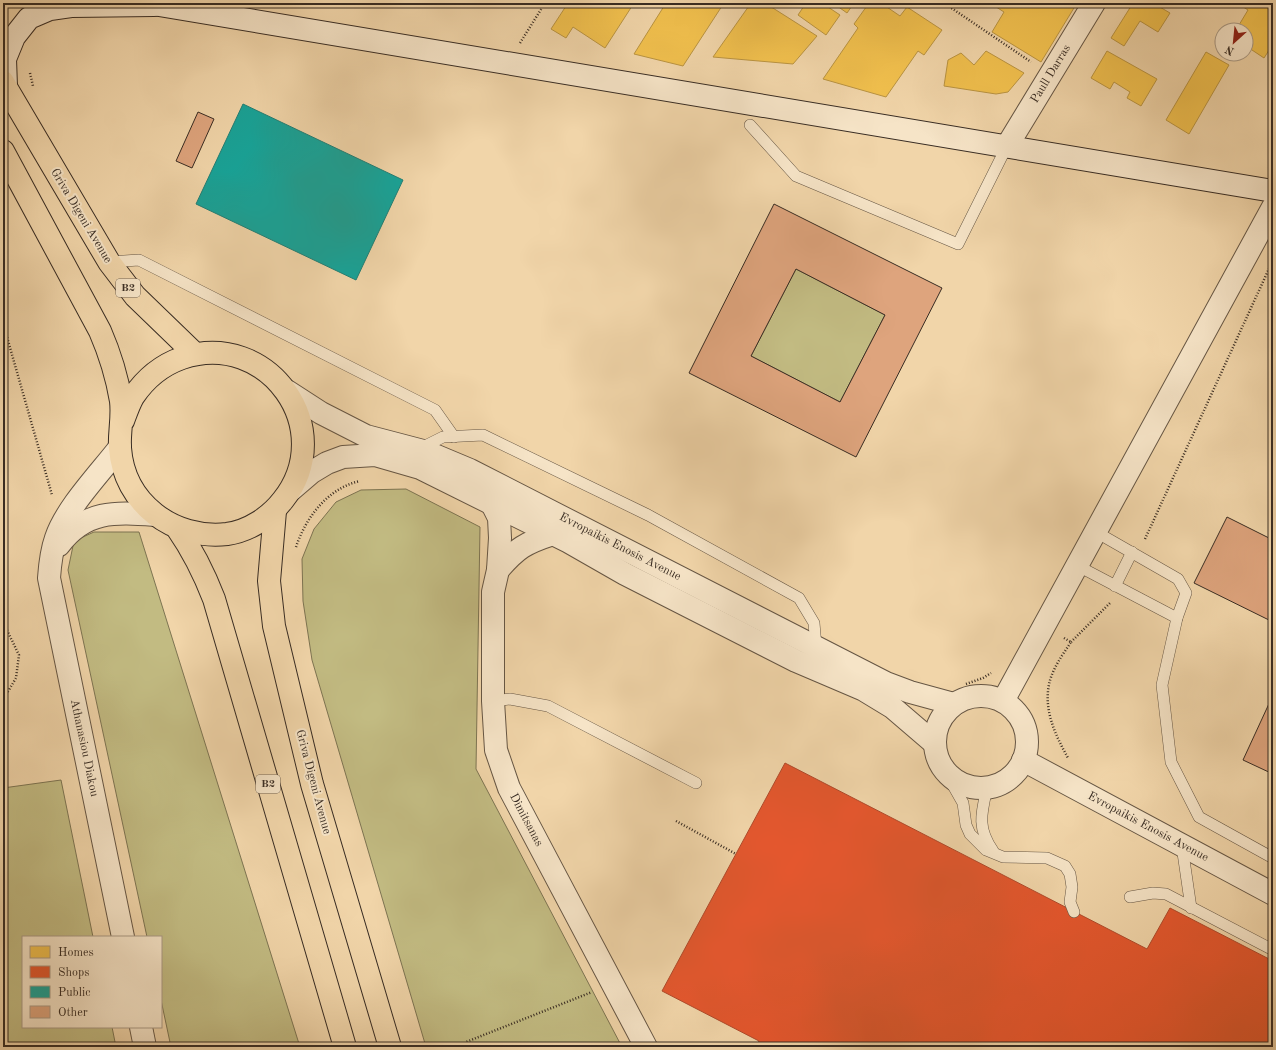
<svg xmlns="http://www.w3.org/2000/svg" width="1276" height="1050" font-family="'Old Standard TT',serif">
	<rect width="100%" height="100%" fill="#f1d5a9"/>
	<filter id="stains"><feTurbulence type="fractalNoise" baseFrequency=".005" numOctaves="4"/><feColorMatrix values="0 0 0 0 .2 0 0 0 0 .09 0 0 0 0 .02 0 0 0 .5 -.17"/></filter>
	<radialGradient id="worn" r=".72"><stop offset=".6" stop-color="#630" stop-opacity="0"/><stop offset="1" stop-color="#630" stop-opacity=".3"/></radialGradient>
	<g fill="#c2bb82" stroke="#7d7452">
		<polygon points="796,269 885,315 840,402 751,356"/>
		<polygon points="406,489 480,527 476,769 622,1047 426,1047 312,660 303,601 302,559 314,529 336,502 361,490"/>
		<polygon points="94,532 139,532 300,1047 171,1047 161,1000 161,937 147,937 68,570 74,541"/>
		<polygon points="61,780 93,937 23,937 23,1027 112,1027 116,1047 3,1047 3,788"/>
	</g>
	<g fill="#f2c14e" stroke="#ba9441">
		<polygon points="568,3 634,3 605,48 573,27 566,38 551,29"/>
		<polygon points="666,3 718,3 722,6 683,66 634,54"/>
		<polygon points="751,3 765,3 817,36 793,64 713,57"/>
		<polygon points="806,3 822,3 840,15 826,35 798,15"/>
		<polygon points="833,3 854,3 847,13"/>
		<polygon points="869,3 881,3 900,16 907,7 942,30 924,55 918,51 886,97 823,79 858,28 854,24"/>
		<polygon points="990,3 1077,3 1041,62 992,32 1004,12"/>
		<polygon points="1133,3 1153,3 1170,13 1158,32 1140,21 1124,46 1111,38"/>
		<polygon points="1201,3 1210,3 1207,7"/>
		<polygon points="1237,3 1273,3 1273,44 1264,58 1246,46 1246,30 1236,30 1248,10"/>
		<polygon points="986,51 1024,73 1008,92 996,94 944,86 948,60 961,53 974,65"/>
		<polygon points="1107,51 1157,79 1141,106 1127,98 1130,92 1114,82 1110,89 1091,78"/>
		<polygon points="1206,52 1229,65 1189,134 1166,120"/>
	</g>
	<polygon fill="#e4572e" stroke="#b04a2b" points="785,763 1147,949 1170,908 1273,961 1273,1047 756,1047 759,1041 662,991"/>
	<polygon fill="#17a398" stroke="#217f75" points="243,104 403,180 356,280 196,204"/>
	<g fill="#dea47d" stroke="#382c23" fill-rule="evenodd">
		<polygon points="198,112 214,119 192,168 176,161"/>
		<path d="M774 204 942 288 856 457 689 373ZM796 269 885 315 840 402 751 356Z"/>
		<polygon points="1227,517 1273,540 1273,622 1194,583"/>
		<polygon points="1273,695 1273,774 1243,760"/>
	</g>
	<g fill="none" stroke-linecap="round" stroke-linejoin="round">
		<defs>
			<g id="lane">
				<polyline points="750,125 796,176 958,244 1007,146"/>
				<polyline points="109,262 139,260 435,410 454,437"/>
				<polyline points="419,449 443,437 483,435 648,515 799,598 814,623 816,647"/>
				<polyline points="1096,532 1178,579 1186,593 1177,618 1162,685 1171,762 1199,817 1273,858"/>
				<polyline points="1078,566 1177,618"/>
				<polyline points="1115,586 1132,552"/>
				<polyline points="493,701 510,699 548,706 696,783"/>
				<polyline points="946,773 963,803 966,825 970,834 986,850 1003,857 1047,858 1065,866 1070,874 1072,887 1070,902 1074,912"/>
				<path d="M987 788C981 814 977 828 993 851"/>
				<polyline points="1182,846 1191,908"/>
				<polyline points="1130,897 1153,893 1166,894 1273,950"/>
			</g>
			<g id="street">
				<polyline points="1007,146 1094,3"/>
				<polyline points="287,391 321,413 366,436 427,452 470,470 886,683 910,692 954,704"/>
				<path d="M120 447C100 473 66 508 56 538 51 552 50 564 49 578L123 937"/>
				<polyline points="291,490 312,472 327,463 343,457 375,455 420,468 569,542 625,574 796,661 864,690 892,707 934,743"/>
				<polyline points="491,502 499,518 500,538 498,570 493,592 493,701 496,750 509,788 646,1047"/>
				<path d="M59 545C85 510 115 512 155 515"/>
				<path d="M498 570C517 548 525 543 553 534"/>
				<circle cx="981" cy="742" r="46"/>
				<polyline points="1003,701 1273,207"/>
				<polyline points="1023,760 1273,894"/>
				<polyline points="141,1027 145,1047"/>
			</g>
			<g id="secondary">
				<polyline points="147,3 1273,191"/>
				<polyline points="6,87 5,59 14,37 29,18 50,9 71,6 154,5"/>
			</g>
			<g id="highway">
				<polyline points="3,82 109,262 135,296 195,354"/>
				<path d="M3 151 100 331C110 354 117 377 121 401 123 418 119 432 120 448 124 503 173 540 227 534 249 531 270 517 283 500 339 429 268 329 182 358 162 365 145 379 133 397 129 404 126 413 123 421"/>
				<polyline points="275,511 269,581 274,626 312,784 390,1047"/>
				<path d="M177 528C193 551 204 573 214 599L345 1047"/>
			</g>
		</defs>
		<use href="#lane" stroke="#665644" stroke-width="12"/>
		<use href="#street" stroke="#665644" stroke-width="24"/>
		<use href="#secondary" stroke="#382c23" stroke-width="24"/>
		<use href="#highway" stroke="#382c23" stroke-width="24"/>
		<g stroke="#382c23" stroke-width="2.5" stroke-dasharray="1 2" stroke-linecap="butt">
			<polyline points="944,3 1031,62"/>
			<polyline points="520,43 545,3"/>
			<polyline points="30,73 33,86"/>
			<polyline points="3,323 52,495"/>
			<polyline points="1145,539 1273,260"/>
			<path d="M296 547C306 517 328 488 360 481"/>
			<polyline points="3,622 19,655 16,678 3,700"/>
			<path d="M1064 638 1071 642C1065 651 1058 661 1053 672 1040 702 1053 731 1068 758"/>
			<polyline points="1071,642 1110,603"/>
			<polyline points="966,684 983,678 991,673"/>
			<polyline points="676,821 736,854"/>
			<polyline points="464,1047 466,1042 592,992"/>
		</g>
		<use href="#lane" stroke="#f6e4c7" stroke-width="11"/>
		<use href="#street" stroke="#f6e4c7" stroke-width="22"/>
		<use href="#secondary" stroke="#f6e4c7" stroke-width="22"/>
		<use href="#highway" stroke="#f1d5a9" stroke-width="22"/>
	</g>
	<g text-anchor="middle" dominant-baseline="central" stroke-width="4" stroke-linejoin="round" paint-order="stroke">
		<g fill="#f6e4c7" stroke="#716354" stroke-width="1">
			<rect x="116" y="279" width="24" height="18" rx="3"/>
			<rect x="256" y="775" width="24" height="18" rx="3"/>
		</g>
		<g font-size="11" font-weight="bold" fill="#382c23">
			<text x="128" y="288">B2</text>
			<text x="268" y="784">B2</text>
		</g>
		<g font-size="12" fill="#382c23" stroke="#f6e4c7">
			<text transform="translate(1051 74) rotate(-59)">Paull Darras</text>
			<text transform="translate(81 216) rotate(59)">Griva Digeni Avenue</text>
			<text transform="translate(620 547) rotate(27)">Evropaikis Enosis Avenue</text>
			<text transform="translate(84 748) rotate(78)">Athanasiou Diakou</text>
			<text transform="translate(313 782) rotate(75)">Griva Digeni Avenue</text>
			<text transform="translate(526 820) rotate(62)">Dimitsanas</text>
			<text transform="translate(1148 827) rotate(28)">Evropaikis Enosis Avenue</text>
		</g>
	</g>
	<rect width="1276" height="1050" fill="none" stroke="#f1d5a9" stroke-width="16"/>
	<rect x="4" y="4" width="1268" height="1042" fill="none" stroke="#382c23" stroke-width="2"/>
	<rect x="8" y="8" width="1260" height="1034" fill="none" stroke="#382c23"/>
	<rect x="22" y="936" width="140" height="92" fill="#f6e4c7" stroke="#aa9a85"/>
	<rect x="30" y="946" width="20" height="12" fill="#f2c14e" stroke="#aa9a85"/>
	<text x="58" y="956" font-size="12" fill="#382c23">Homes</text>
	<rect x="30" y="966" width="20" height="12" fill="#e4572e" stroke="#aa9a85"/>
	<text x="58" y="976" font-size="12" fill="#382c23">Shops</text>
	<rect x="30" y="986" width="20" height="12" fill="#17a398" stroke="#aa9a85"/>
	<text x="58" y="996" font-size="12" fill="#382c23">Public</text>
	<rect x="30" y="1006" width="20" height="12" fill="#dea47d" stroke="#aa9a85"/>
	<text x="58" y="1016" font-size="12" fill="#382c23">Other</text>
	<g transform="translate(1234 42) rotate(207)"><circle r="19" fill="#f6e4c7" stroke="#aa9a85"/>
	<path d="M0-3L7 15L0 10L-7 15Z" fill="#8f2418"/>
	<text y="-6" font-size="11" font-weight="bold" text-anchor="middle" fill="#382c23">N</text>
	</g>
	<rect width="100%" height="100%" filter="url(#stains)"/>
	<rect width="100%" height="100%" fill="url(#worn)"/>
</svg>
